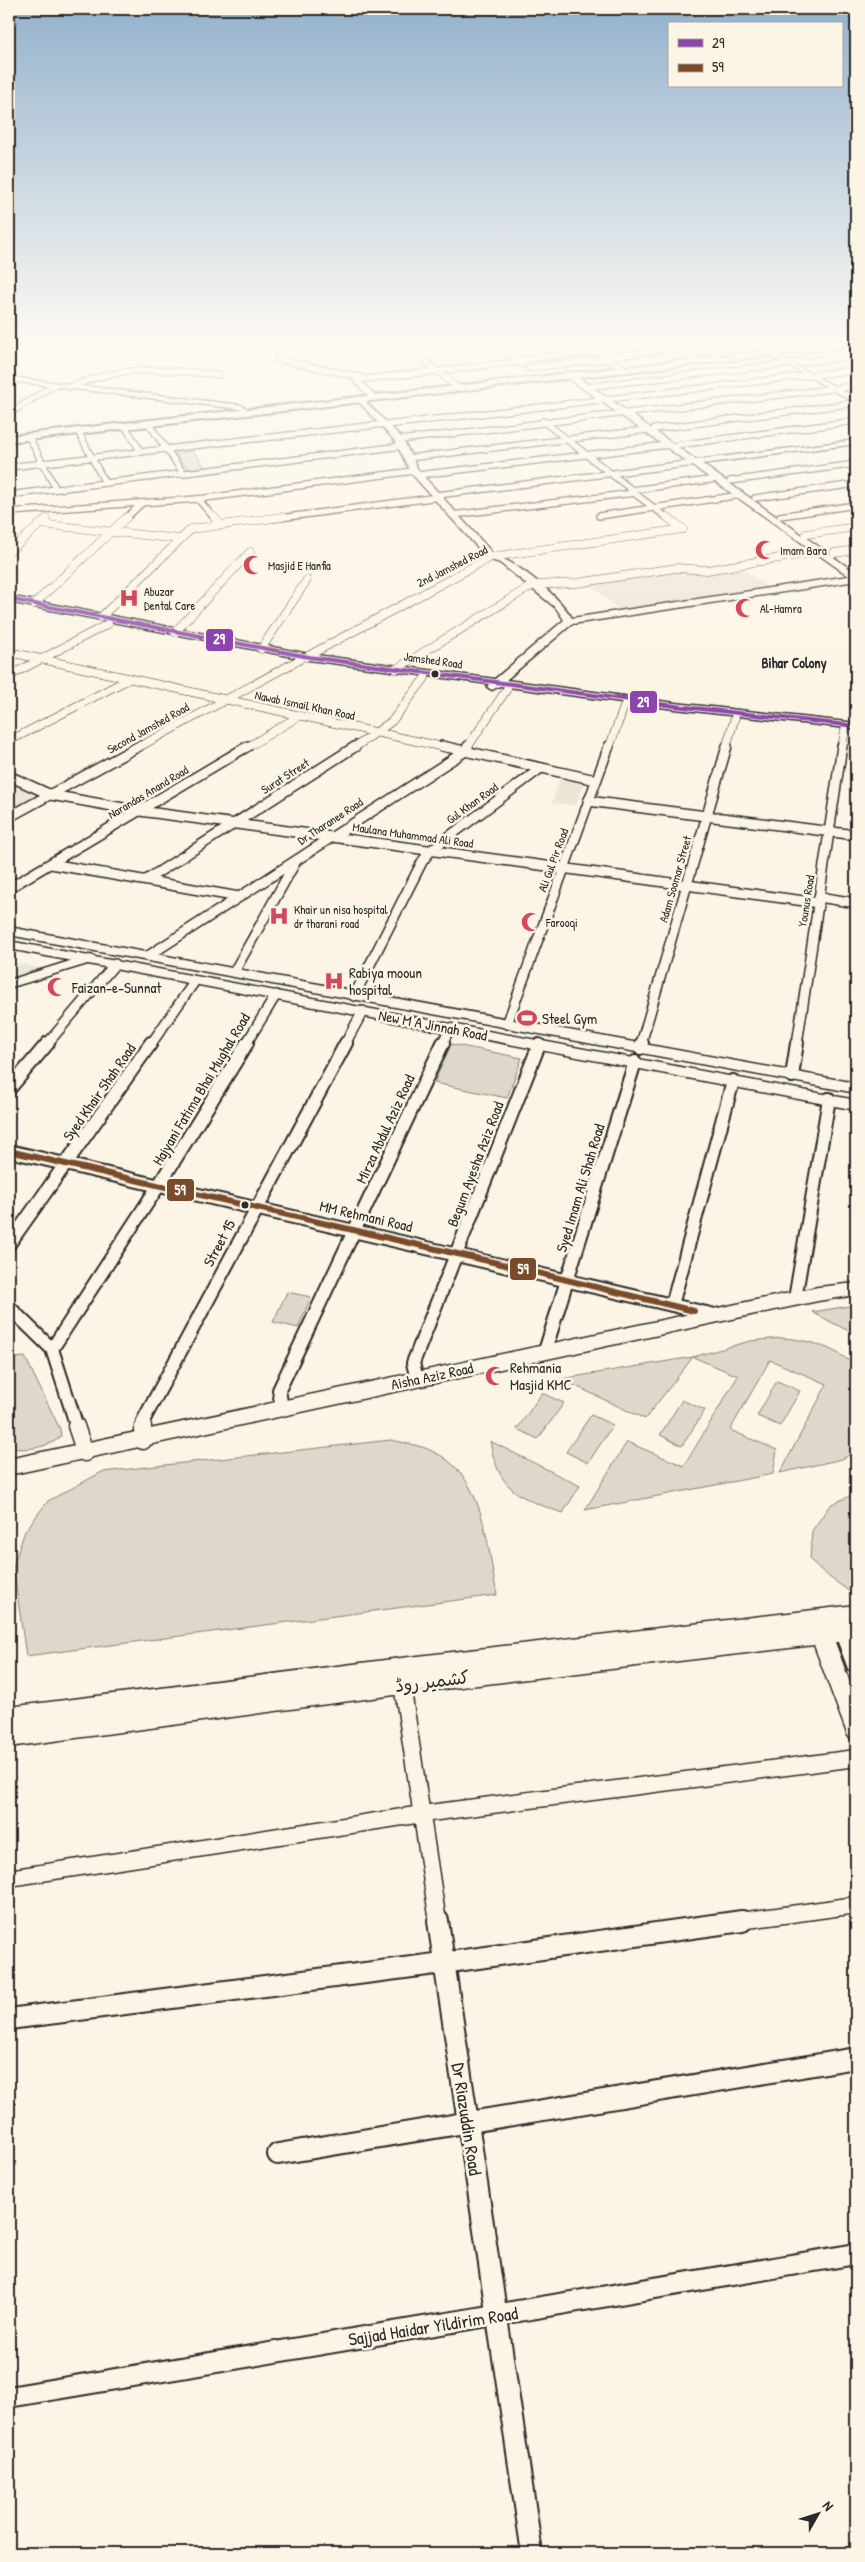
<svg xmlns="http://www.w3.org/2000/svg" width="865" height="2562" font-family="'Patrick Hand','Playpen Sans Arabic',sans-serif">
	<rect width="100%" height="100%" fill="#fcf5e5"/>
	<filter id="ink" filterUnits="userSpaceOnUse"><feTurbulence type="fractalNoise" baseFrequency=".02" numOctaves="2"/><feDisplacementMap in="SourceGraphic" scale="10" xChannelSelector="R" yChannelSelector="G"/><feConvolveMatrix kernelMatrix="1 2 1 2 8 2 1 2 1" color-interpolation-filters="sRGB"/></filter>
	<g filter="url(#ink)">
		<g fill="#ece6d7">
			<polygon points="738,565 772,591 623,614 589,583 685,569"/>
			<polygon points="9,776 51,795 9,817"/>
			<polygon points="560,777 585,782 576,805 552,803"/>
			<polygon points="9,962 46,969 9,980"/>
		</g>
		<g fill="#ded8ca" stroke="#84827a">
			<polygon points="193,451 205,467 187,469 175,453"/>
			<polygon points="451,1044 522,1058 507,1098 434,1083"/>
			<polygon points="287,1292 311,1297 298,1328 273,1322"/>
			<polygon points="856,1305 856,1335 812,1312"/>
			<path d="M781 1338C806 1339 838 1348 856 1367V1451L842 1459 780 1473 827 1384 770 1360 730 1430 777 1450 773 1474 585 1510 627 1442 684 1466 738 1376 693 1357 645 1419 561 1379 693 1357 750 1341Z"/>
			<path d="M25 1357 60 1429 61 1436C52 1447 26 1451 12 1448L9 1438 15 1358Z"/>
			<polygon points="777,1381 800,1391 780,1426 757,1416"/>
			<polygon points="542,1393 564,1403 538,1439 517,1429"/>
			<polygon points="682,1400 705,1410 682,1446 660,1435"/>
			<polygon points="591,1415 613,1425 588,1463 566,1452"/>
			<path d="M391 1440C404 1443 420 1445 432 1451 485 1474 487 1546 497 1595L26 1656 13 1566 25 1531 48 1501 102 1472Z"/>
			<path d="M490 1441 580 1486 563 1513C519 1498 498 1490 490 1441Z"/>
			<polygon points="856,1493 856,1594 853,1594 829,1577 810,1560 812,1531 830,1505"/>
		</g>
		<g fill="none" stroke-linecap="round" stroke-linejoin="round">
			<defs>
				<g id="street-far5">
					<polyline points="400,341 457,387"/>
					<polyline points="489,341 522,364"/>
					<polyline points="580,341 623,368"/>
					<polyline points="664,341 695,359"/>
					<polyline points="692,341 718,357"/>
					<polyline points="716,341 739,354"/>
					<polyline points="801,341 816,345"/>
					<polyline points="837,341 841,342"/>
					<polyline points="412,350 490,341"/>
					<polyline points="605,357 677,348"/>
					<polyline points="277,359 364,378"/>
					<polyline points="517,360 597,351"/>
					<polyline points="529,368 608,359"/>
					<polyline points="356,380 519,362"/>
					<polyline points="356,380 372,396"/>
					<polyline points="592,386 856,356"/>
					<path d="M70 387C122 364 164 369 219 375"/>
					<polyline points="9,414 54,385"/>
					<polyline points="543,421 632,490"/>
					<polyline points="148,423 184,474"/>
					<polyline points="386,425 856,370"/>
					<polyline points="125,426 141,452"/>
					<polyline points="654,429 856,403"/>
					<polyline points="78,431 105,483"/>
					<polyline points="29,437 56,489"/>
					<polyline points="399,440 856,386"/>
					<polyline points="677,445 856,421"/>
					<polyline points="408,458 647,430"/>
					<polyline points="9,467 385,424"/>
					<polyline points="418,475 668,445"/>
					<polyline points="730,481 856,464"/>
					<polyline points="634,493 669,519"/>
					<polyline points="9,495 402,446"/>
					<polyline points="437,495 694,463"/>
					<polyline points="755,498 856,484"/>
					<polyline points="198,499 215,519"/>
					<polyline points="9,512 198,499 414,471"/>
					<polyline points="452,515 634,493 632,490 717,479"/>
					<polyline points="599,516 741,495"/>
					<polyline points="780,516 856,505"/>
					<polyline points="125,519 142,503"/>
					<polyline points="272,519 439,497"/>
				</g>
				<g id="street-far4">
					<polyline points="214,517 221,525"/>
					<polyline points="667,517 683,529"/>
					<polyline points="40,524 180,539"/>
					<polyline points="806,534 856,527"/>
					<polyline points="9,552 46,519"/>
					<polyline points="834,553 856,550"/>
					<polyline points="34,604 127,517"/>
					<polyline points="101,617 191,529 282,517"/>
					<polyline points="175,632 250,552"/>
					<polyline points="261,649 307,580"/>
					<polyline points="9,652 448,748"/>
					<polyline points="306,657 491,557 683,529"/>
					<polyline points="396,669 533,585 577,583 676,568 707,570 821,551"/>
					<polyline points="9,676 108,624"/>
					<polyline points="9,741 129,679"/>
					<polyline points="137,748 299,660"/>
					<polyline points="246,748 299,716"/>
					<polyline points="354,748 392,721 425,678"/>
					<polyline points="467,748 507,689"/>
					<polyline points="609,748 625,704"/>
					<polyline points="726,748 735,717"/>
					<polyline points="842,748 845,730"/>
				</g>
				<g id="street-far3">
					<polyline points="442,746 596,780"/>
					<polyline points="9,776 51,795 140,811 819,903"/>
					<polyline points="588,801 856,835"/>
					<polyline points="9,817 139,746"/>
					<polyline points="51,864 239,897"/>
					<polyline points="146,880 356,746"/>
					<polyline points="9,888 248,746"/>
					<polyline points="819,897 856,903"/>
					<polyline points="148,956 464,752 468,746"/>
					<polyline points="234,972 296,861"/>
					<polyline points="354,996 422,862 431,850 541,768"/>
					<polyline points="507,1024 609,746"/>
					<polyline points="47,1044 115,964"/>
					<polyline points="151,1044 195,981"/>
					<polyline points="246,1044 276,995"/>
					<polyline points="345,1044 363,1011"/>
					<polyline points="442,1044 450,1028"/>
					<polyline points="641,1044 727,746"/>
					<polyline points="797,1044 842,746"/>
				</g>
				<g id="street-far2">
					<polyline points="640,1048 642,1043"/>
					<polyline points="792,1076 797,1043"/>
					<polyline points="9,1089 48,1043"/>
					<polyline points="9,1151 715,1315"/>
					<polyline points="9,1244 151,1043"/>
					<polyline points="795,1299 829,1099"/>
					<polyline points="672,1305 733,1081"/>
					<polyline points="9,1307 52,1349 77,1427"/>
					<polyline points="52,1349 159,1185 247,1043"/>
					<polyline points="545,1351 635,1062"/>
					<polyline points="417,1379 413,1363 539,1045"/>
					<polyline points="282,1408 279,1390 443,1043"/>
					<polyline points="143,1427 143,1421 346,1043"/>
				</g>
				<g id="street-far1">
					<polyline points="76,1426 85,1453"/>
					<polyline points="143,1426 143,1441"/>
					<polyline points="402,1684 438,1922"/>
					<polyline points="9,1878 422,1814 856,1758"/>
					<polyline points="733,1922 856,1905"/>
				</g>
				<g id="street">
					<polyline points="438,1921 532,2553"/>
					<polyline points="9,2019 443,1963 742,1921"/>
					<polyline points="278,2154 856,2058"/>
					<polyline points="9,2397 856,2254"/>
				</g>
				<g id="secondary">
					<polygon points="767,352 771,352 856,398 856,403 767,354"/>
					<path d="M565 372H571L696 460 856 440V444L702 464 856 573V581L572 624 506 680 675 703 856 723V729L675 709 500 686 492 690 487 687 489 684 309 660 9 602V596L309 654 495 679 564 620 556 608 500 563 488 559 411 473 395 441 358 401V397H361L402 438 418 470 494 555C518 563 559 596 572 618L849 576 565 376Z"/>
					<polygon points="9,377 241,405 249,410 245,412 239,409 9,381"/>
					<polygon points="89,955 94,956 96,959 94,962 9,988 9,980"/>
					<polygon points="856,1283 856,1295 818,1301 751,1315 9,1475 9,1459 751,1301 818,1287"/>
					<polygon points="856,1605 856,1672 848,1669 838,1642 835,1642 856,1699 856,1739 848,1736 814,1645 402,1694 9,1747 9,1707 401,1658"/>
				</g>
				<g id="primary">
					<polygon points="9,927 856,1083 856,1093 9,935"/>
					<polygon points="9,941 856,1100 856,1110 9,949"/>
				</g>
				<polygon id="highway" points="856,341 856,346 9,442 9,436"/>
			</defs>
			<use href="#street-far5" stroke="#2b2b2b" stroke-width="8"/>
			<use href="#street-far4" stroke="#2b2b2b" stroke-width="9"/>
			<use href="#street-far3" stroke="#2b2b2b" stroke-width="12"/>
			<use href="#street-far2" stroke="#2b2b2b" stroke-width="16"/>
			<use href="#street-far1" stroke="#2b2b2b" stroke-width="19"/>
			<use href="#street" stroke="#2b2b2b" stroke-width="24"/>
			<use href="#secondary" stroke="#2b2b2b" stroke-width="3"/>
			<use href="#primary" stroke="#2b2b2b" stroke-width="3"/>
			<use href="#highway" stroke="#2b2b2b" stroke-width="4"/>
			<use href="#street-far5" stroke="#fcf5e5" stroke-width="5.5"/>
			<use href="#street-far4" stroke="#fcf5e5" stroke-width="8"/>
			<use href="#street-far3" stroke="#fcf5e5" stroke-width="9"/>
			<use href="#street-far2" stroke="#fcf5e5" stroke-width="12"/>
			<use href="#street-far1" stroke="#fcf5e5" stroke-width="16"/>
			<use href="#street" stroke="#fcf5e5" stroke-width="20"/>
			<use href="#secondary" fill="#fcf5e5" fill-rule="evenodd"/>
			<use href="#primary" fill="#fcf5e5" fill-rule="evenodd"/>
			<use href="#highway" fill="#fcf5e5" fill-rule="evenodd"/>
			<defs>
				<polyline id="bus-1" points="9,599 309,657 675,706 856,726"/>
				<polyline id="bus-2" points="9,1151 497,1263 694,1311"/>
			</defs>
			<use href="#bus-1" stroke="#fcf5e5" stroke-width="5.5"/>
			<use href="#bus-2" stroke="#fcf5e5" stroke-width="10"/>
			<use href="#bus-1" stroke="#8e44ad" stroke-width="4"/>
			<use href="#bus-2" stroke="#7a4b2a" stroke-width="6"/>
		</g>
	</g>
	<linearGradient id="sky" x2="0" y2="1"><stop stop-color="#93b2cd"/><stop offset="0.49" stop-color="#fefaf3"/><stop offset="1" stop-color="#fefaf3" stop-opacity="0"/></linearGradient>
	<rect width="865" height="699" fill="url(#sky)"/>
	<defs>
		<symbol id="mosque-bare" viewBox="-9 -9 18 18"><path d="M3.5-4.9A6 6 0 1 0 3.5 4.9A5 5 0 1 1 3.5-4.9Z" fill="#d1495b" stroke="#fcf5e5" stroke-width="2.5" paint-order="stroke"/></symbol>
		<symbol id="hospital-bare" viewBox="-9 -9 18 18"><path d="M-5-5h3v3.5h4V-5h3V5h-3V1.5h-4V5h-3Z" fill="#d1495b" stroke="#fcf5e5" stroke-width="2.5" paint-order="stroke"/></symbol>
		<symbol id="stadium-bare" viewBox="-9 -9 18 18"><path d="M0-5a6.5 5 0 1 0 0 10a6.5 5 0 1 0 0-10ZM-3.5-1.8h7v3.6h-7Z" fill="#d1495b" stroke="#fcf5e5" stroke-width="2.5" paint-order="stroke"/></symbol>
	</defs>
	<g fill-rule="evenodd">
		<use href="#mosque-bare" x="751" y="536" width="28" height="28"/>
		<use href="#mosque-bare" x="239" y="551" width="28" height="28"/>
		<use href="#hospital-bare" x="115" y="584" width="28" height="28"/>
		<use href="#mosque-bare" x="731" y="594" width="28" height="28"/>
		<use href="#hospital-bare" x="265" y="902" width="28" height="28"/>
		<use href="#mosque-bare" x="517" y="908" width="28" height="28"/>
		<use href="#hospital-bare" x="320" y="967" width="28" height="28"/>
		<use href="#mosque-bare" x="43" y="973" width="28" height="28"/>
		<use href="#stadium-bare" x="513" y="1004" width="28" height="28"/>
		<use href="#mosque-bare" x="481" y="1362" width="28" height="28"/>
	</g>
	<g fill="#2b2b2b" stroke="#fcf5e5" stroke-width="2">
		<circle cx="435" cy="674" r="4.5"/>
		<circle cx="245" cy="1205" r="4.5"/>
	</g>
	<g text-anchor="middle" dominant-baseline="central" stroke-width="5" stroke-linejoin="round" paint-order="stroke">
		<g font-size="12" fill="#2b2b2b" stroke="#fcf5e5" text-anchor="start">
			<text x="780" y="550">Imam Bara</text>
			<text x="268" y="565">Masjid E Hanfia</text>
			<text x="144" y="591">Abuzar<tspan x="144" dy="14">Dental Care</tspan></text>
			<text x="760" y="608">Al-Hamra</text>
			<text x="294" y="909">Khair un nisa hospital<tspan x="294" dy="14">dr tharani road</tspan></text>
			<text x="546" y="922">Farooqi</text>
		</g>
		<g font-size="12" fill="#2b2b2b" stroke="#fcf5e5">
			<text transform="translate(452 566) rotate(-27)">2nd Jamshed Road</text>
			<text transform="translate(433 660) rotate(8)">Jamshed Road</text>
			<text transform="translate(305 705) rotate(12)">Nawab Ismail Khan Road</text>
			<text transform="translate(148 728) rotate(-29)">Second Jamshed Road</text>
			<text transform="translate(285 776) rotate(-33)">Surat Street</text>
			<text transform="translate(148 792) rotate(-31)">Narandas Anand Road</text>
			<text transform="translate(472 803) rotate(-36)">Gul Khan Road</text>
			<text transform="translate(330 821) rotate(-33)">Dr Tharanee Road</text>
			<text transform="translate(413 835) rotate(8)">Maulana Muhammad Ali Road</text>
			<text transform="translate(553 860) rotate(-70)">Ali Gul Pir Road</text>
			<text transform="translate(675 879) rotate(-74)">Adam Soomar Street</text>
			<text transform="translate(806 901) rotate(-81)">Younus Road</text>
		</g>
		<g font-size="14" font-weight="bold" fill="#2b2b2b" stroke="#fcf5e5">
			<text x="794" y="662">Bihar Colony</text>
		</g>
		<g font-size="15" fill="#2b2b2b" stroke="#fcf5e5" text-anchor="start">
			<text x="349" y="972">Rabiya mooun<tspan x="349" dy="17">hospital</tspan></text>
			<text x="72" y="987">Faizan-e-Sunnat</text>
			<text x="542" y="1018">Steel Gym</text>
			<text x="510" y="1367">Rehmania<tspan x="510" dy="17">Masjid KMC</tspan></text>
		</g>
		<g font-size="15" fill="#2b2b2b" stroke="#fcf5e5">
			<text transform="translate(433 1025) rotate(11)">New M A Jinnah Road</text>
			<text transform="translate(201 1089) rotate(-59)">Hajyani Fatima Bhai Mughal Road</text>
			<text transform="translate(99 1092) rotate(-55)">Syed Khair Shah Road</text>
			<text transform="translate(385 1129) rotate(-65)">Mirza Abdul Aziz Road</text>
			<text transform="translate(475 1164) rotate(-69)">Begum Ayesha Aziz Road</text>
			<text transform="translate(580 1188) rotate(-73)">Syed Imam Ali Shah Road</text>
			<text transform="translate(366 1216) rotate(13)">MM Rehmani Road</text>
			<text transform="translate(219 1243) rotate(-62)">Street 15</text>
			<text transform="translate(432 1376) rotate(-12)">Aisha Aziz Road</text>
		</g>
		<g font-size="18" fill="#2b2b2b" stroke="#fcf5e5">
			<text transform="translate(432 1681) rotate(-7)">کشمیر روڈ</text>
			<text transform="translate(467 2119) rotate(81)">Dr Riazuddin Road</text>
			<text transform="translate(433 2326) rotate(-9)">Sajjad Haidar Yildirim Road</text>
		</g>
	</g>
	<g stroke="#fcf5e5" stroke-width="2">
		<rect x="205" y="628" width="29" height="24" rx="5" fill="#8e44ad"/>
		<rect x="629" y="690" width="29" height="24" rx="5" fill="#8e44ad"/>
		<rect x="166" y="1178" width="29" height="24" rx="5" fill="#7a4b2a"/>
		<rect x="509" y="1257" width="28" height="24" rx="5" fill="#7a4b2a"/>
	</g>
	<g font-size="14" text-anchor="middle" font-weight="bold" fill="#fff">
		<text x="219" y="644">29</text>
		<text x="643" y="707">29</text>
		<text x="180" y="1195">59</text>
		<text x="523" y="1274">59</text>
	</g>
	<rect width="865" height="2562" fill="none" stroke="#fcf5e5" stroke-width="30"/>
	<rect x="15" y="15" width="835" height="2532" fill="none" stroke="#2b2b2b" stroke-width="2" filter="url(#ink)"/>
	<rect x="668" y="22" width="175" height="65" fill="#fcf5e5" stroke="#a8a49b"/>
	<rect x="678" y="39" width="25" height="8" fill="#8e44ad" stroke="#a8a49b"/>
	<text x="712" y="48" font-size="15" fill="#2b2b2b">29</text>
	<rect x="678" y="64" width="25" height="8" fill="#7a4b2a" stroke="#a8a49b"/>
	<text x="712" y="72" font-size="15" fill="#2b2b2b">59</text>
	<g transform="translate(818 2514) rotate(51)" stroke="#fcf5e5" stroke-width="4" paint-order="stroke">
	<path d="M0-4L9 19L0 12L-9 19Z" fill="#2b2b2b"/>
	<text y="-8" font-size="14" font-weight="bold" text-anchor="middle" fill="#2b2b2b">N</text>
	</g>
</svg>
